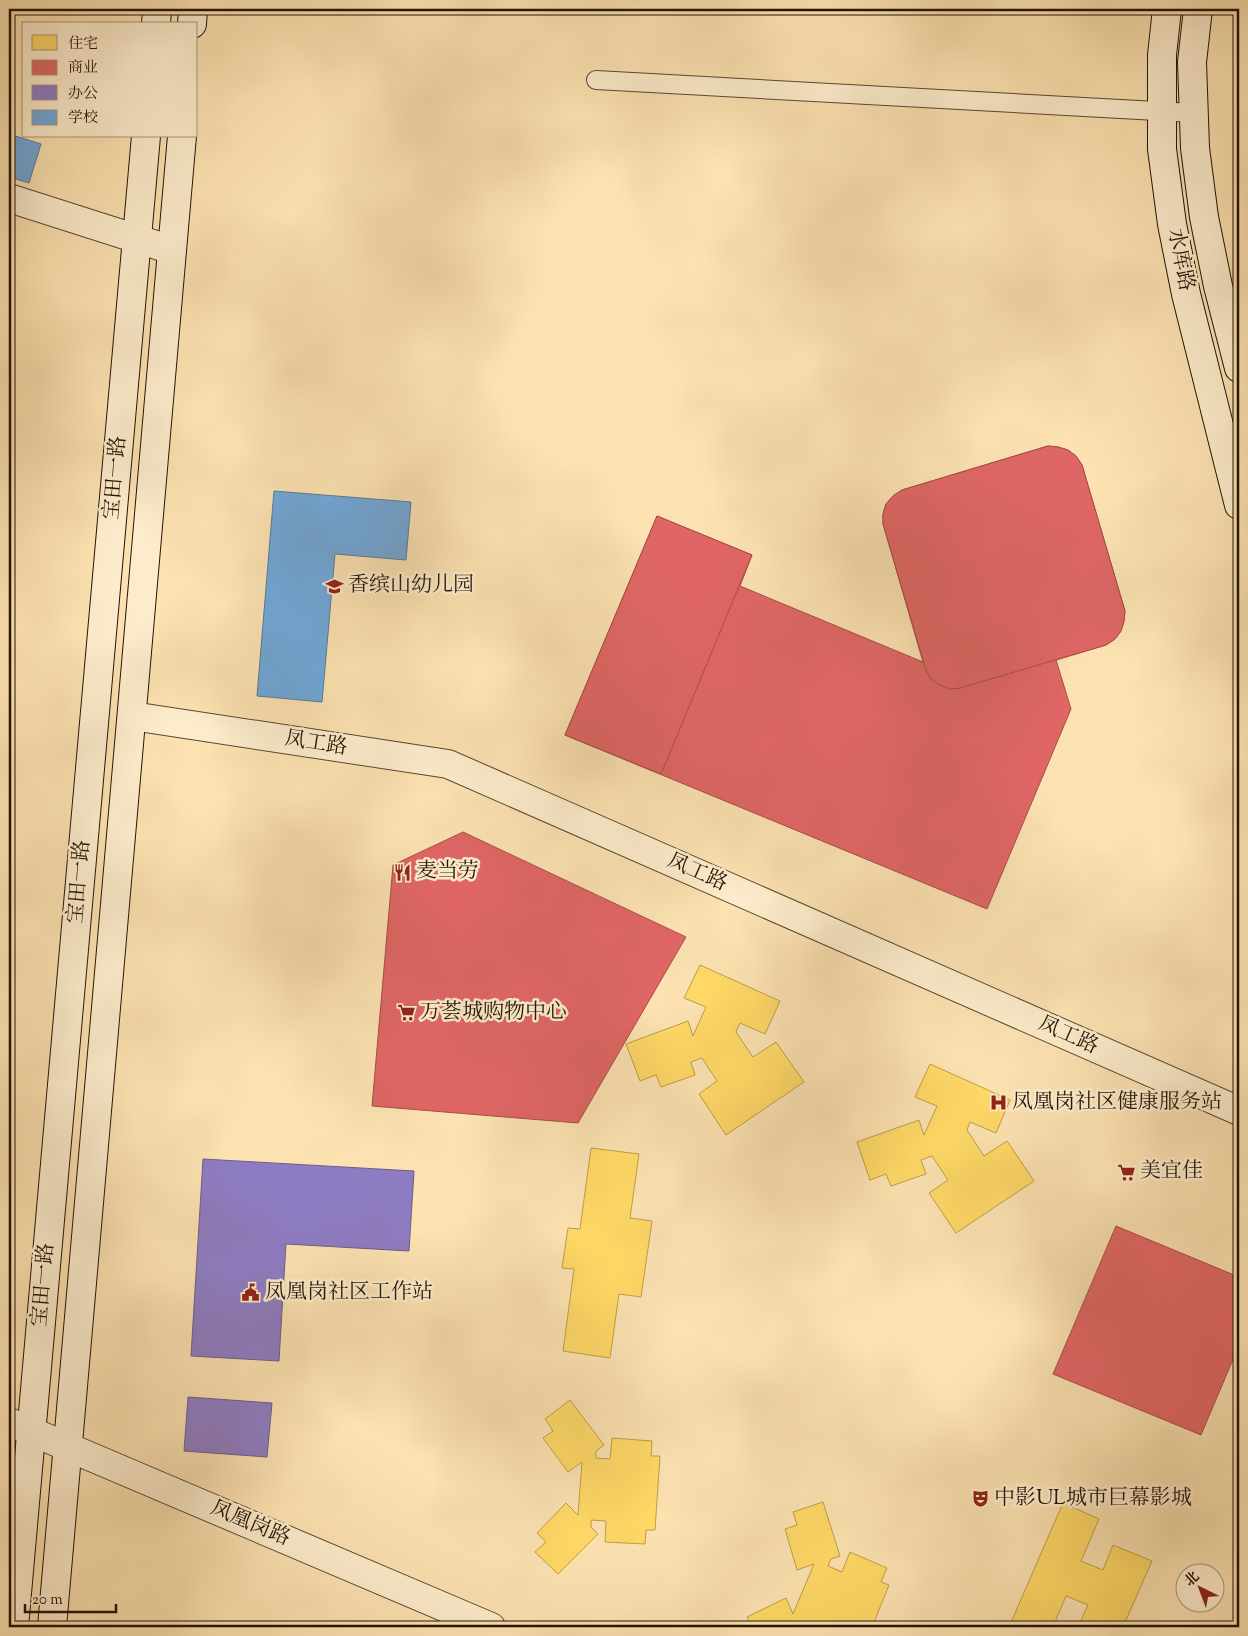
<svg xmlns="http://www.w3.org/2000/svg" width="1248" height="1636" font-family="'Sorts Mill Goudy','Noto Serif SC',serif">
	<rect width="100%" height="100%" fill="#fce2b1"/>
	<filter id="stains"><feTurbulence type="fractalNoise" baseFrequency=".004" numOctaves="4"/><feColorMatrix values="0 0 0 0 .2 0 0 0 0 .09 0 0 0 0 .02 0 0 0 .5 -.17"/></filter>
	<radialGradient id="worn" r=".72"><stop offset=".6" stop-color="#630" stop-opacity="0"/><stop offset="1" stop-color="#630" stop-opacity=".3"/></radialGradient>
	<g fill="#ffd966" stroke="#bd9e49">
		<polygon points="700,965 780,1001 765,1034 740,1023 736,1032 753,1057 776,1042 804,1082 726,1135 699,1094 717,1081 702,1058 691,1062 695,1075 661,1087 656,1075 640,1081 626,1044 688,1021 693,1036 706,1007 684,998"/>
		<polygon points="930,1064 1010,1100 996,1133 970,1122 967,1130 984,1156 1007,1141 1034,1181 956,1233 929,1193 948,1180 932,1156 921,1160 926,1174 891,1186 886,1174 870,1180 857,1142 919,1120 924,1135 937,1106 915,1097"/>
		<polygon points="591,1148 639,1154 630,1218 652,1221 641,1297 619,1294 610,1358 563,1351 574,1269 562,1268 568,1228 580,1229"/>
		<polygon points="570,1400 604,1445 596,1451 596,1458 610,1459 612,1438 652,1441 651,1456 660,1456 655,1530 646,1530 645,1544 605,1542 606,1521 591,1520 591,1527 598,1534 558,1574 535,1552 546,1542 537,1533 566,1503 578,1515 582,1462 568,1472 543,1438 553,1431 545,1419"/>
		<polygon points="823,1502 840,1556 831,1559 828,1566 842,1572 850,1552 887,1568 881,1582 889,1585 872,1627 814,1627 804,1622 802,1627 752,1627 747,1617 786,1598 793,1614 814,1564 797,1570 785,1529 797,1525 793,1512"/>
		<polygon points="1063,1503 1099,1519 1081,1561 1103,1570 1113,1545 1152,1561 1123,1627 1078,1627 1088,1605 1066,1596 1053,1627 1009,1627"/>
	</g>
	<g fill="#e06666" stroke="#a74d49">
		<polygon points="1048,446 1058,447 1068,450 1076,456 1082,465 1125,611 1124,621 1121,631 1115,639 1106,645 1056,660 1071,709 987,909 565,735 657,516 752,555 740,586 923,662 883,524 883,514 886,504 893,496 902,490"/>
		<polygon points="1048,446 1058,447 1068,450 1076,456 1082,465 1125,611 1124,621 1121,631 1115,639 1106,645 960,688 950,689 940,685 931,679 926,670 883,524 883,514 886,504 893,496 902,490"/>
		<polygon points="657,516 752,555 661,774 565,735"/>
		<polygon points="463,832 686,937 578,1123 372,1106 393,865"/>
		<polygon points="1116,1226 1239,1277 1239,1345 1201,1435 1053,1374"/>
	</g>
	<g fill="#8e7cc3" stroke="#6e5c8a">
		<polygon points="203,1159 414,1171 409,1251 286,1244 279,1361 191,1356"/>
		<polygon points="188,1397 272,1403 267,1457 184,1451"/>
	</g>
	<g fill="#6fa8dc" stroke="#587b9c">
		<polygon points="9,134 41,144 29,183 9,177"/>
		<polygon points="274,491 411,502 406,560 335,554 322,702 257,696"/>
	</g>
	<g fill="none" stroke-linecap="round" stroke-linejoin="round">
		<defs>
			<polyline id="service" points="596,80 1193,113"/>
			<g id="minor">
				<polyline points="9,198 172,250"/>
				<polyline points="132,716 448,764 1239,1111"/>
				<polyline points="9,1422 491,1627"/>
			</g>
			<g id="secondary">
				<polyline points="1167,9 1162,55 1162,149 1172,224 1186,294 1239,505"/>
				<polyline points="1198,9 1192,62 1195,148 1204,217 1218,286 1239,368"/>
				<polyline points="156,24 157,9"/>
				<polyline points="192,24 193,9"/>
				<polyline points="14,1627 146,136"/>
				<polyline points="52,1627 182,136"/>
			</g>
		</defs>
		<use href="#service" stroke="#594730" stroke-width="20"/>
		<use href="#minor" stroke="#594730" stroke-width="30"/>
		<use href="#secondary" stroke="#231305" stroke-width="30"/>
		<use href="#service" stroke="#fdeccc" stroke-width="18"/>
		<use href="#minor" stroke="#fdeccc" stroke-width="28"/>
		<use href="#secondary" stroke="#fdeccc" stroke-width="28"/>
	</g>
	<defs>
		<symbol id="school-bare" viewBox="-9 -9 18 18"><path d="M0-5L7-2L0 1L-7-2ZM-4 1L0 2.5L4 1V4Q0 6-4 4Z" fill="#8f2418" stroke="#fdeccc" stroke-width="2.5" paint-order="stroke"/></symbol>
		<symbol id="restaurant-bare" viewBox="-9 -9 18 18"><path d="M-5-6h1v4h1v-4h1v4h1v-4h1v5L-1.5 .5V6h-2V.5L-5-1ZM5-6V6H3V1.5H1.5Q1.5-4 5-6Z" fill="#8f2418" stroke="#fdeccc" stroke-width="2.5" paint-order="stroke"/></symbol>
		<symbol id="supermarket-bare" viewBox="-9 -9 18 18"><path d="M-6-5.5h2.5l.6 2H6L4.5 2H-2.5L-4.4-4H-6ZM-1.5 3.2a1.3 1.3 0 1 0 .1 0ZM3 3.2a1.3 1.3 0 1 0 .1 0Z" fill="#8f2418" stroke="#fdeccc" stroke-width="2.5" paint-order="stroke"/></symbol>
		<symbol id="hospital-bare" viewBox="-9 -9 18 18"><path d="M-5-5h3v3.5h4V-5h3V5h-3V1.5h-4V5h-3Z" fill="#8f2418" stroke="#fdeccc" stroke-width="2.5" paint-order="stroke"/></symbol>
		<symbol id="civic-bare" viewBox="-9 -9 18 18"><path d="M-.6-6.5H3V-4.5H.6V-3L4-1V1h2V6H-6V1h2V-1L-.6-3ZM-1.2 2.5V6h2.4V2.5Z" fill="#8f2418" stroke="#fdeccc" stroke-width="2.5" paint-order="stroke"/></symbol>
		<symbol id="theatre-bare" viewBox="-9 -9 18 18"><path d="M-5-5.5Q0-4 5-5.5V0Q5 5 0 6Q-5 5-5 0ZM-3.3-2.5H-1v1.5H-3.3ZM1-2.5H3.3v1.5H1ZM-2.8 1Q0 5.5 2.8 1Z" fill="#8f2418" stroke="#fdeccc" stroke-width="2.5" paint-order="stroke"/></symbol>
	</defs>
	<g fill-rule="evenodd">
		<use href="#school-bare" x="322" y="574" width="25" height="25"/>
		<use href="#restaurant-bare" x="390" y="860" width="25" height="25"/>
		<use href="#supermarket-bare" x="394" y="1000" width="25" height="25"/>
		<use href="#hospital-bare" x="986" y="1090" width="25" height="25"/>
		<use href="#supermarket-bare" x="1114" y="1160" width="25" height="25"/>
		<use href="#civic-bare" x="238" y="1280" width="25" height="25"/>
		<use href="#theatre-bare" x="968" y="1486" width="25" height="25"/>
	</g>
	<g text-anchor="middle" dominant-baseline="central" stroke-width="5" stroke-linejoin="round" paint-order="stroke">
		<g font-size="21" fill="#231305" stroke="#fdeccc">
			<text transform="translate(1180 260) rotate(79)">水库路</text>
			<text transform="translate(116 478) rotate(-85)">宝田一路</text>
			<text transform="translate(316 744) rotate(9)">凤工路</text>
			<text transform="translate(697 873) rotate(24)">凤工路</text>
			<text transform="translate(80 882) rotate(-85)">宝田一路</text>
			<text transform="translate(1068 1036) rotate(24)">凤工路</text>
			<text transform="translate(44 1285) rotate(-85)">宝田一路</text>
			<text transform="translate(250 1524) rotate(23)">凤凰岗路</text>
		</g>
		<g font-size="21" fill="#231305" stroke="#fdeccc" text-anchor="start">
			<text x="348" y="586">香缤山幼儿园</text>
			<text x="416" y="872">麦当劳</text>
			<text x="420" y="1013">万荟城购物中心</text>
			<text x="1012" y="1103">凤凰岗社区健康服务站</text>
			<text x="1140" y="1172">美宜佳</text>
			<text x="265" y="1293">凤凰岗社区工作站</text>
			<text x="994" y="1499">中影UL城市巨幕影城</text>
		</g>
	</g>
	<rect width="1248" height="1636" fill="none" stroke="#fce2b1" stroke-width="30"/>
	<rect x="10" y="10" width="1228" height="1616" fill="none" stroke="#231305" stroke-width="2.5"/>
	<rect x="15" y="15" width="1218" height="1606" fill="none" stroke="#231305"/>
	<rect x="22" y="22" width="175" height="115" fill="#fdeccc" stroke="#a6957c"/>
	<rect x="32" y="35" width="25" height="15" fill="#ffd966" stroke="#a6957c"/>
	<text x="68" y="48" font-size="15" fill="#231305">住宅</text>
	<rect x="32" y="60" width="25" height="15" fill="#e06666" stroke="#a6957c"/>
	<text x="68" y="72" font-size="15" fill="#231305">商业</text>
	<rect x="32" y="85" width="25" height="15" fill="#8e7cc3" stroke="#a6957c"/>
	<text x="68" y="98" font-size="15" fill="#231305">办公</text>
	<rect x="32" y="110" width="25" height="15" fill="#6fa8dc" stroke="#a6957c"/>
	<text x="68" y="122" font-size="15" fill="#231305">学校</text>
	<g transform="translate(1200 1588) rotate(318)"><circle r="24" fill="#fdeccc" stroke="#a6957c"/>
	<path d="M0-4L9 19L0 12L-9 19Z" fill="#8f2418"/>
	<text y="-8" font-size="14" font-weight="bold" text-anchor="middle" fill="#231305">北</text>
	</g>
	<path d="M25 1604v8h91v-8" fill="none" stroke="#231305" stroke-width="2.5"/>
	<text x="32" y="1604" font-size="15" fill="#231305" stroke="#fdeccc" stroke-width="4" paint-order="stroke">20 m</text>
	<rect width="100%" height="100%" filter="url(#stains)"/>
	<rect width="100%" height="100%" fill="url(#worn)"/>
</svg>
